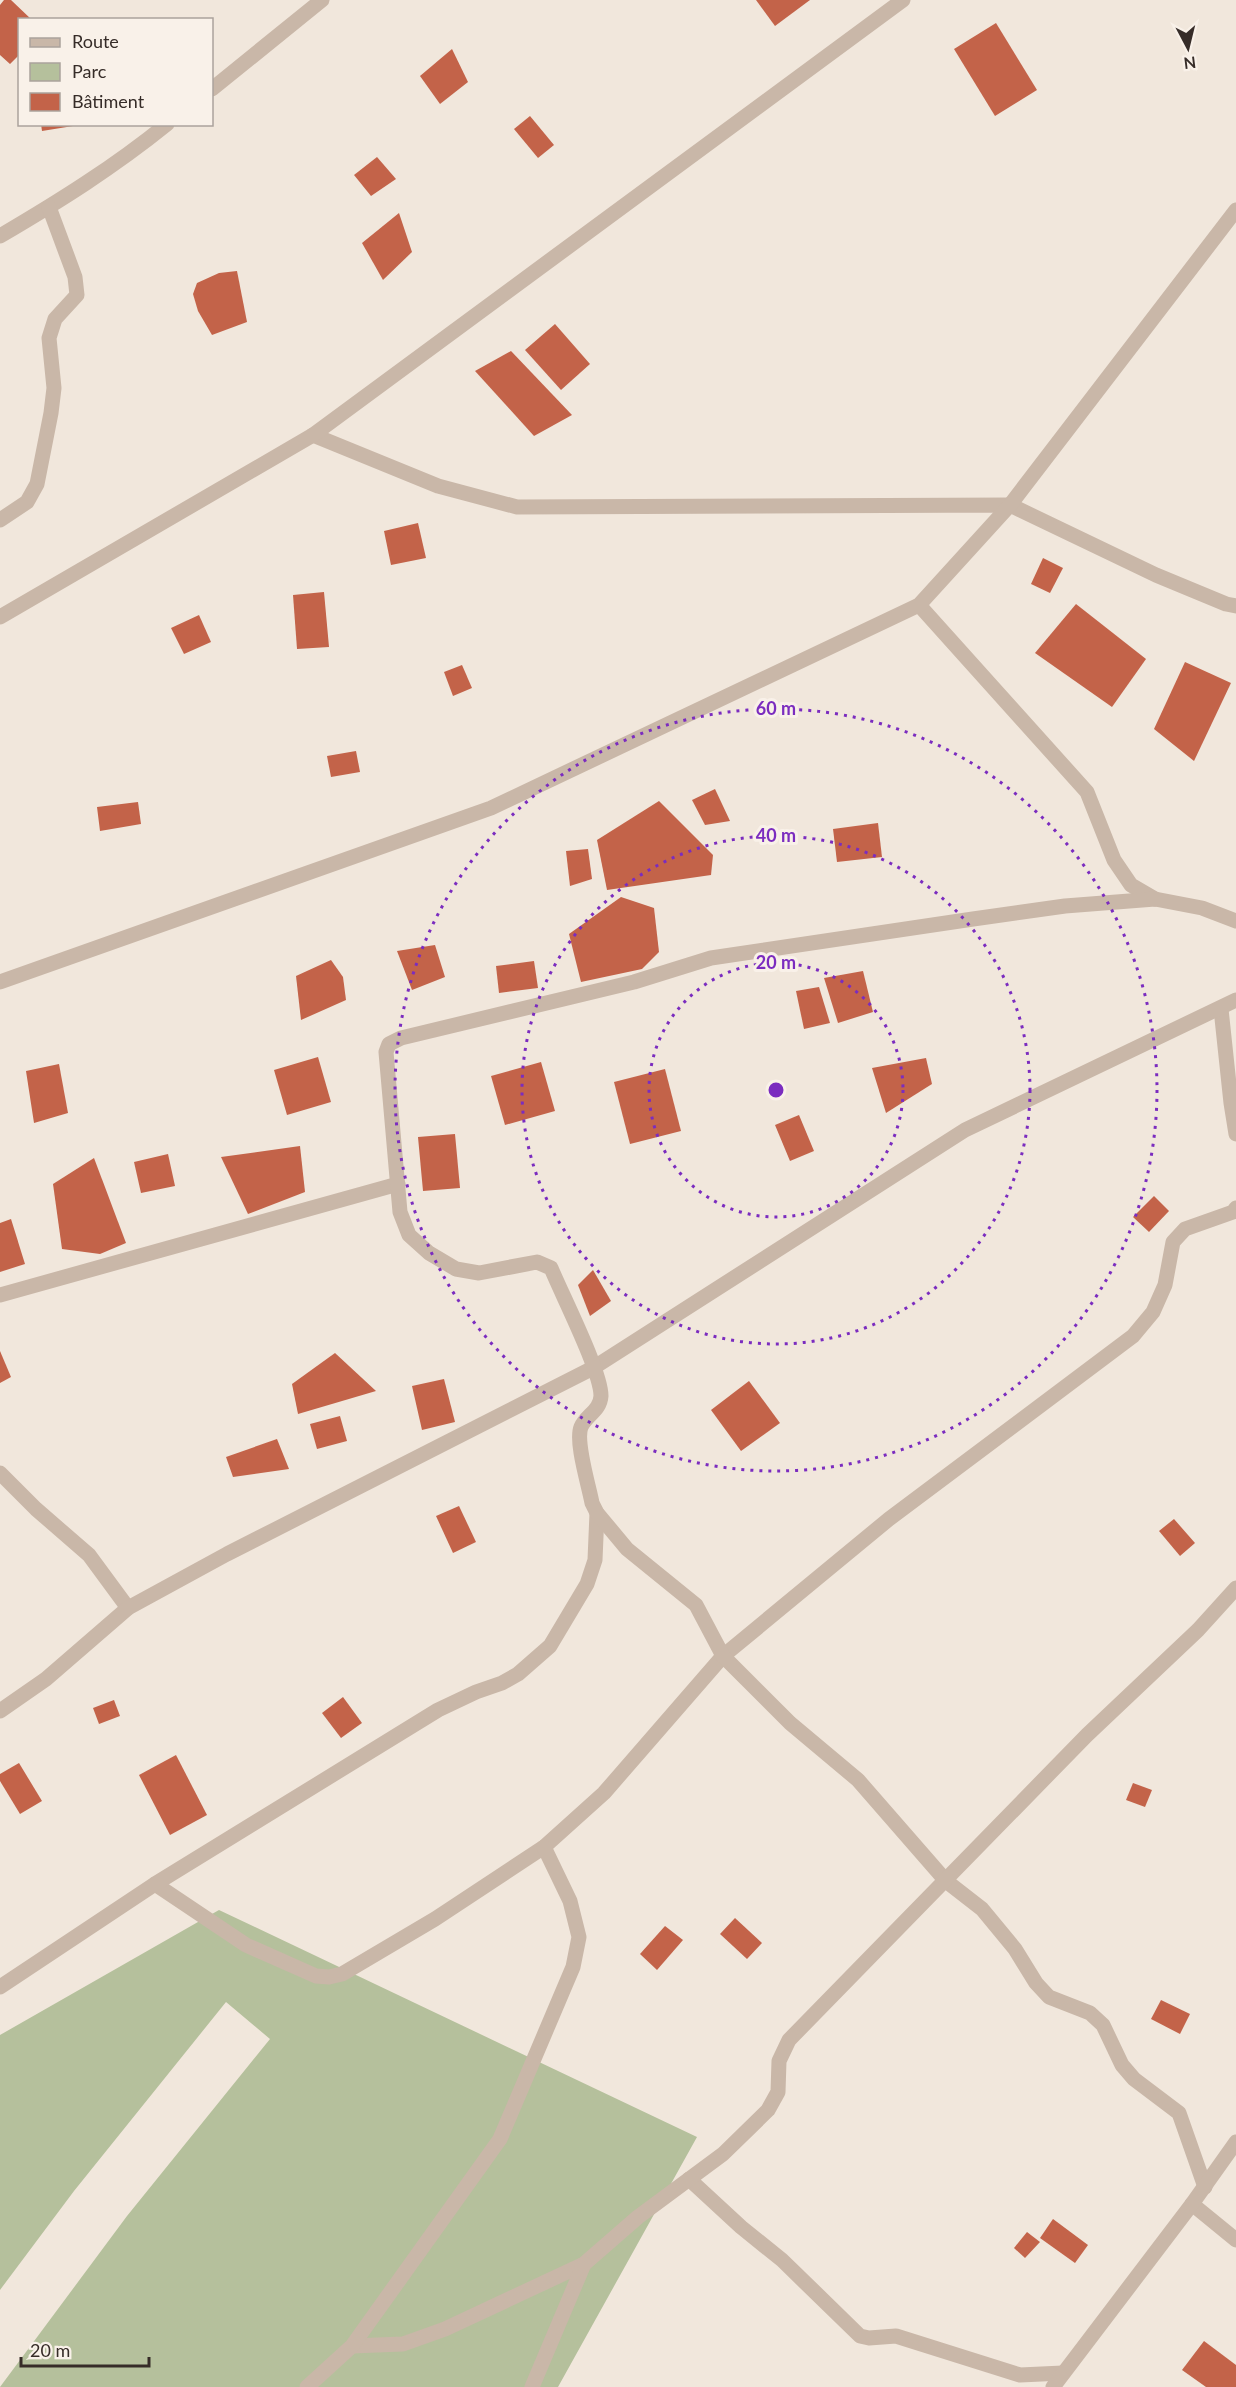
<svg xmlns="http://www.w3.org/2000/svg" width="1236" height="2387" font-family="Lato,sans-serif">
	<rect width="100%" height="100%" fill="#f1e7dc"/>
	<polygon fill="#b5c09c" points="219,1910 697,2137 558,2387 0,2387 127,2216 270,2039 226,2002 74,2191 0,2290 0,2035"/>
	<g fill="#c36349">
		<polygon points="4,0 11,0 32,20 20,20 20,54 10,64 0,55 0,5"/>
		<polygon points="756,0 810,0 775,26"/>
		<polygon points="996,23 1037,90 995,116 954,49"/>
		<polygon points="452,49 468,82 440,104 420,76"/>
		<polygon points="530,116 554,145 538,158 514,129"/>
		<polygon points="41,124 73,124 73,126 42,131"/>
		<polygon points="377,157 396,179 371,196 354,175"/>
		<polygon points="399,213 412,252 383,280 362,243"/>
		<polygon points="237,271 247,322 212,335 198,311 193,294 197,283 219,273"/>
		<polygon points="555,324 590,364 561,390 525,350"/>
		<polygon points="511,351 572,415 534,436 475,371"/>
		<polygon points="418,523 426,558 391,565 384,531"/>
		<polygon points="1043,558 1063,568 1050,593 1031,584"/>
		<polygon points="324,592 329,647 297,649 293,595"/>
		<polygon points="1076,604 1146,659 1112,707 1035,653"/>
		<polygon points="199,615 211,642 184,654 171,628"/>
		<polygon points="1185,662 1231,683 1194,761 1154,729"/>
		<polygon points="462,665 472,688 453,696 444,672"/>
		<polygon points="356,751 360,772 331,777 327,756"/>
		<polygon points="715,789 730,821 705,825 692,800"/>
		<polygon points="659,801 713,855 711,875 607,890 597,840"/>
		<polygon points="138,802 141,824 100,831 97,807"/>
		<polygon points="878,823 882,857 837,862 833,829"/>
		<polygon points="588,849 592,879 570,886 566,851"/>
		<polygon points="621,897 654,908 659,952 642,969 581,982 569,934"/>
		<polygon points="435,945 445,977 412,990 397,951"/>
		<polygon points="331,960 343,977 346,1000 301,1020 296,976"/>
		<polygon points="534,961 538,988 499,993 496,966"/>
		<polygon points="863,971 873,1012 838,1023 824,978"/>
		<polygon points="819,987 830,1023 804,1029 796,991"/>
		<polygon points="318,1057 331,1102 287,1115 274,1070"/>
		<polygon points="926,1058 932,1084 886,1113 872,1068"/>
		<polygon points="541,1062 555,1111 505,1125 491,1076"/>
		<polygon points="59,1064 68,1113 34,1123 26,1071"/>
		<polygon points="665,1069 681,1131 630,1144 614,1082"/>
		<polygon points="799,1115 814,1151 790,1161 775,1125"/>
		<polygon points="455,1134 460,1188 423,1191 418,1137"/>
		<polygon points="300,1146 305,1192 248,1214 221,1157"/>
		<polygon points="168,1154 175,1186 141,1193 134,1162"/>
		<polygon points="94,1158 126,1243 100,1254 62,1249 53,1184"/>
		<polygon points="1154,1196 1169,1211 1149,1232 1133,1217"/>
		<polygon points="11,1219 25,1264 0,1272 0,1223"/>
		<polygon points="593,1270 611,1301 590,1316 578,1285"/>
		<polygon points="0,1351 11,1377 0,1383"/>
		<polygon points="335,1353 376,1391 298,1414 292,1384"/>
		<polygon points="444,1379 455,1422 422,1430 412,1386"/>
		<polygon points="749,1381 780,1423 741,1451 711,1410"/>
		<polygon points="340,1416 347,1441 317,1449 310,1424"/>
		<polygon points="277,1439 289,1469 233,1477 226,1457"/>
		<polygon points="459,1506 476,1542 453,1553 436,1516"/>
		<polygon points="1174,1519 1195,1543 1180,1556 1159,1531"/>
		<polygon points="343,1697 362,1723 341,1738 322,1713"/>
		<polygon points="114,1700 120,1716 99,1724 93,1708"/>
		<polygon points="176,1755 207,1815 170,1835 139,1775"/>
		<polygon points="19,1763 42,1801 20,1814 0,1781 0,1774"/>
		<polygon points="1133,1783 1152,1790 1145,1807 1126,1800"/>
		<polygon points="735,1918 762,1943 747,1959 720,1934"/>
		<polygon points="665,1926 683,1940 657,1970 640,1954"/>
		<polygon points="1161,2000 1190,2014 1180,2034 1151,2019"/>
		<polygon points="1053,2219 1088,2245 1075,2263 1040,2238"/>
		<polygon points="1027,2232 1040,2242 1025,2258 1014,2248"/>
		<polygon points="1204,2341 1236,2365 1236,2387 1206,2387 1182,2370"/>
	</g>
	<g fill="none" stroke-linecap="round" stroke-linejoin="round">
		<g stroke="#c9b7a8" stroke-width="15">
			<polyline points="212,89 322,0"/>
			<path d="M0 236C58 202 114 167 167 124"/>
			<polyline points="313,435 438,486 517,507 1010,505 1156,575 1226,604 1236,606"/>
			<polyline points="0,520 27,502 37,484 51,413 54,388 49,338 55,319 77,295 75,277 49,207"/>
			<polyline points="919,605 1087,792 1114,860 1131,885 1155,899"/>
			<polyline points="0,617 313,435 903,0"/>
			<polyline points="0,982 491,808 919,605 1010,505 1236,210"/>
			<polyline points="1221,1009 1231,1103 1236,1134"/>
			<polyline points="0,1295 398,1184"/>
			<polyline points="0,1473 36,1509 89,1555 128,1608"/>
			<polyline points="0,1711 46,1679 128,1608 227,1554 593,1368 965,1130 1236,1000"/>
			<polyline points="155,1884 246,1945 316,1976 329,1977 342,1974 435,1919 544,1847 604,1793 723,1656 889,1519 1133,1336 1153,1312 1165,1285 1173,1242 1185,1229 1233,1212 1236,1208"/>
			<polyline points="0,1987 155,1884 438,1710 476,1692 502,1683 518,1674 550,1646 587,1584 595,1560 597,1513"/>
			<polyline points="689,2179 741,2227 782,2260 860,2336 869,2338 896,2336 1020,2375 1063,2373"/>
			<path d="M1205 2187 1179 2113 1134 2079 1122 2065 1103 2025 1090 2013 1049 1997 1036 1983 1015 1949 982 1909 946 1881 858 1780 790 1723 723 1656 696 1605 627 1549 597 1513 592 1503C589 1486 575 1442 581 1427 586 1415 600 1411 601 1396 601 1371 562 1295 551 1268L537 1262 479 1273 456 1269 429 1253 409 1235 400 1212 386 1052 389 1044 401 1038 634 982 711 958 973 919 1065 906 1155 899 1202 908 1236 921"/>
			<polyline points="1192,2204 1236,2240"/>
			<polyline points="352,2346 403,2344 445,2329 584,2264 638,2217 723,2154 768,2110 778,2092 779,2061 789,2040 1087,1735 1198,1630 1236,1588"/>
			<polyline points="307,2387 352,2346 500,2139 573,1967 579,1937 570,1901 544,1847"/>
			<polyline points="532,2387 584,2264"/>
			<polyline points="1053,2387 1192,2204 1236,2142"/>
		</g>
	</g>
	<g fill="none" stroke="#7b2cbf" stroke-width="3" stroke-dasharray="3 6">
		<circle cx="776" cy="1090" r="127"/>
		<circle cx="776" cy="1090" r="254"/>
		<circle cx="776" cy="1090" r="381"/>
	</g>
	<circle cx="776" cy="1090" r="9" fill="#7b2cbf" stroke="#f9f1e9" stroke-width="3"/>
	<g font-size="18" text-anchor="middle" font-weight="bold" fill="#7b2cbf" stroke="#f9f1e9" stroke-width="6" stroke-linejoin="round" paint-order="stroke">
		<text x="776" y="715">60 m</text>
		<text x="776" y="842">40 m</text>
		<text x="776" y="969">20 m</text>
	</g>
	<rect x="18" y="18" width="195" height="108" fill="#f9f1e9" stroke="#aba29c" stroke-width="1.5"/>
	<rect x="30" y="38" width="30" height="9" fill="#c9b7a8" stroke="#aba29c" stroke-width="1.5"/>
	<text x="72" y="48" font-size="18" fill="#362c28">Route</text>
	<rect x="30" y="63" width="30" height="18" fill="#b5c09c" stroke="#aba29c" stroke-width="1.5"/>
	<text x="72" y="78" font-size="18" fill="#362c28">Parc</text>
	<rect x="30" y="93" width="30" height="18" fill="#c36349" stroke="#aba29c" stroke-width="1.5"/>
	<text x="72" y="108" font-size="18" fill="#362c28">Bâtiment</text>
	<g transform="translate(1188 48) rotate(173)" stroke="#f9f1e9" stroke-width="4.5" paint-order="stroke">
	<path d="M0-4.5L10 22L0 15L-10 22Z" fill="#362c28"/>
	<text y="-9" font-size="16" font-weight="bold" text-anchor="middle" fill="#362c28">N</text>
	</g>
	<path d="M21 2357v9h128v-9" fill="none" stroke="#362c28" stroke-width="3"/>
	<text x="30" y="2357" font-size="18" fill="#362c28" stroke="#f9f1e9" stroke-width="4.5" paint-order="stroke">20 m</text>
</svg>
